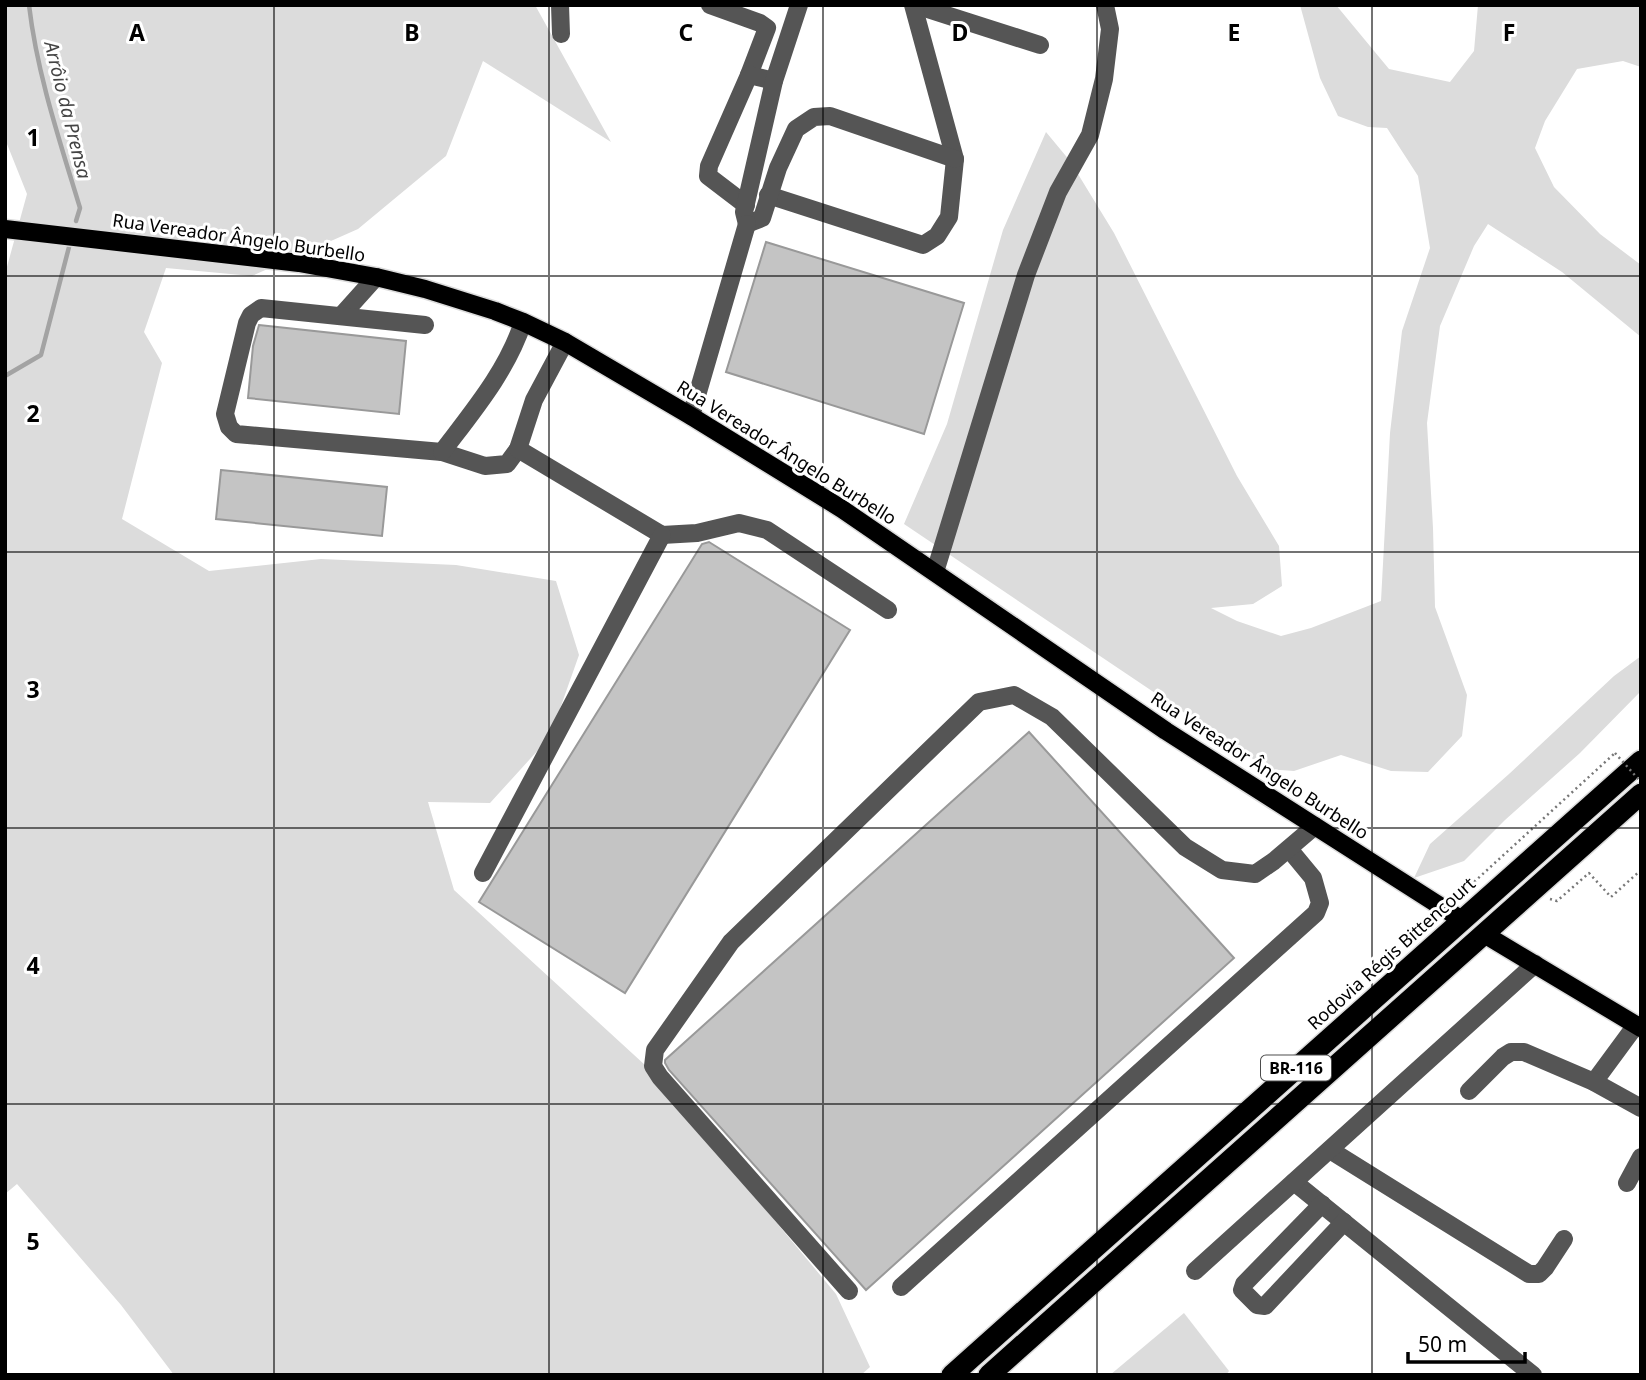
<svg xmlns="http://www.w3.org/2000/svg" width="1646" height="1380" font-family="'Noto Sans',sans-serif">
	<rect width="100%" height="100%" fill="#fff"/>
	<g fill="#dcdcdc">
		<polygon points="5,5 535,5 611,142 483,61 446,156 358,229 252,276 166,268 144,332 162,363 122,519 209,571 321,559 456,565 556,581 579,655 550,737 490,803 428,802 454,890 645,1065 836,1294 870,1367 861,1375 174,1375 121,1305 17,1184 5,1194 5,274 27,194 5,139"/>
		<polygon points="1300,5 1336,5 1389,69 1450,82 1474,51 1478,5 1641,5 1641,67 1623,61 1577,69 1545,121 1535,148 1554,187 1600,234 1641,265 1641,337 1562,272 1488,224 1474,246 1440,326 1427,423 1433,528 1435,607 1467,695 1462,736 1428,772 1391,771 1341,755 1294,771 1268,769 904,524 947,424 1003,230 1046,132 1070,161 1114,233 1237,476 1279,546 1282,586 1253,604 1211,608 1237,621 1281,636 1311,628 1381,601 1390,433 1402,331 1430,248 1418,176 1387,128 1368,127 1338,116 1320,78"/>
		<polygon points="1641,656 1641,691 1580,753 1505,820 1464,861 1414,878 1430,844 1509,774 1614,676"/>
		<polygon points="1184,1313 1229,1371 1226,1375 1110,1375"/>
	</g>
	<g fill="none" stroke-linecap="round" stroke-linejoin="round">
		<g stroke="#a3a3a3" stroke-width="4.5">
			<path d="M29 5C37 74 60 142 80 208L76 221"/>
			<polyline points="5,376 41,355 69,247"/>
		</g>
	</g>
	<g fill="#c4c4c4" stroke="#999" stroke-width="2">
		<polygon points="766,242 964,303 924,434 726,372"/>
		<polygon points="259,325 406,341 399,414 248,398 253,346"/>
		<polygon points="221,470 387,487 382,536 216,519"/>
		<polygon points="709,542 850,630 625,993 479,902 702,544"/>
		<polygon points="1029,732 1234,958 866,1290 669,1070 665,1063 665,1060"/>
	</g>
	<g fill="none" stroke-linecap="round" stroke-linejoin="round">
		<defs>
			<g id="major">
				<polyline points="5,229 299,263 376,277 425,289 495,311 523,322 565,342 691,416 842,509 1166,731 1462,920"/>
				<polyline points="1484,934 1641,1028"/>
			</g>
			<g id="highway">
				<polyline points="952,1375 1641,761"/>
				<polyline points="989,1375 1641,794"/>
			</g>
		</defs>
		<use href="#major" stroke="#dbdbdb" stroke-width="21"/>
		<use href="#highway" stroke="#dbdbdb" stroke-width="24"/>
		<g stroke="#777" stroke-width="2.5" stroke-dasharray="2 3.5" stroke-linecap="butt">
			<polyline points="1451,893 1462,893 1615,753"/>
			<polyline points="1550,899 1557,901 1589,873 1611,897 1641,870"/>
		</g>
		<g stroke="#555" stroke-width="18">
			<polyline points="560,5 561,34"/>
			<polyline points="710,5 760,23 767,28 749,75"/>
			<polyline points="915,5 1040,45"/>
			<polyline points="768,195 923,245 937,236 949,217 955,159 913,5"/>
			<polyline points="746,205 708,176 709,166 749,75 774,81"/>
			<polyline points="747,224 762,218 778,168 796,129 814,117 830,116 955,159"/>
			<polyline points="747,224 744,212 774,81 799,5"/>
			<polyline points="341,316 376,277"/>
			<polyline points="425,325 261,308 251,315 247,323 225,414 229,427 236,434 442,452 485,466 507,464 518,449"/>
			<polyline points="565,342 534,400 518,449 662,535 697,533 739,523 767,530 888,610"/>
			<polyline points="691,416 747,224"/>
			<path d="M442 452C473 411 507 371 523 322"/>
			<polyline points="935,572 1026,275 1058,192 1090,135 1104,79 1110,29 1105,5"/>
			<polyline points="483,873 662,535"/>
			<polyline points="1594,1082 1636,1025"/>
			<polyline points="1469,1091 1503,1057 1511,1052 1524,1052 1594,1082 1641,1108"/>
			<polyline points="1330,1150 1529,1274 1539,1274 1545,1268 1564,1239"/>
			<polyline points="1294,1182 1533,1375"/>
			<polyline points="1627,1183 1641,1157"/>
			<polyline points="1322,1204 1244,1284 1242,1290 1257,1305 1265,1306 1344,1222"/>
			<polyline points="1195,1271 1535,964"/>
			<polyline points="901,1287 1316,913 1320,903 1313,878 1289,849"/>
			<polyline points="849,1291 660,1077 653,1066 655,1050 731,942 979,702 1014,695 1052,717 1185,847 1222,870 1255,874 1274,861 1315,826"/>
		</g>
		<use href="#major" stroke="#000" stroke-width="18"/>
		<use href="#highway" stroke="#000" stroke-width="21"/>
		<polyline stroke="#777" stroke-width="2.5" stroke-dasharray="2 3.5" stroke-linecap="butt" points="1615,753 1641,782"/>
	</g>
	<path fill="none" stroke="#000" stroke-width="2" stroke-opacity="0.55" d="M274 5V1375M549 5V1375M823 5V1375M1097 5V1375M1372 5V1375M5 276H1641M5 552H1641M5 828H1641M5 1104H1641"/>
	<g text-anchor="middle" dominant-baseline="central" stroke-width="6" stroke-linejoin="round" paint-order="stroke">
		<rect fill="#fff" stroke="#4c4c4c" stroke-width="2" x="1261" y="1055.5" width="70" height="25" rx="5"/>
		<g font-size="16" font-weight="bold" fill="#000">
			<text x="1296" y="1068">BR-116</text>
		</g>
		<g font-size="18" fill="#000" stroke="#fff">
			<text transform="translate(239 237) rotate(8)">Rua Vereador Ângelo Burbello</text>
			<text transform="translate(787 452) rotate(32)">Rua Vereador Ângelo Burbello</text>
			<text transform="translate(1260 765) rotate(33)">Rua Vereador Ângelo Burbello</text>
			<text transform="translate(1391 953) rotate(-42)">Rodovia Régis Bittencourt</text>
		</g>
		<g font-size="19" font-style="italic" fill="#444" stroke="#fff">
			<text transform="translate(68 110) rotate(76)">Arrôio da Prensa</text>
		</g>
	</g>
	<g font-size="23" text-anchor="middle" font-weight="bold" fill="#000" stroke="#fff" stroke-width="6" stroke-linejoin="round" paint-order="stroke">
		<text x="137" y="41">A</text>
		<text x="412" y="41">B</text>
		<text x="686" y="41">C</text>
		<text x="960" y="41">D</text>
		<text x="1234" y="41">E</text>
		<text x="1509" y="41">F</text>
		<text x="33" y="146">1</text>
		<text x="33" y="422">2</text>
		<text x="33" y="698">3</text>
		<text x="33" y="974">4</text>
		<text x="33" y="1250">5</text>
	</g>
	<rect width="1646" height="1380" fill="none" stroke="#000000" stroke-width="14"/>
	<path d="M1408 1352v10h117v-10" fill="none" stroke="#000000" stroke-width="3.5"/>
	<text x="1418" y="1352" font-size="21" fill="#000000" stroke="#ffffff" stroke-width="5" paint-order="stroke">50 m</text>
</svg>
